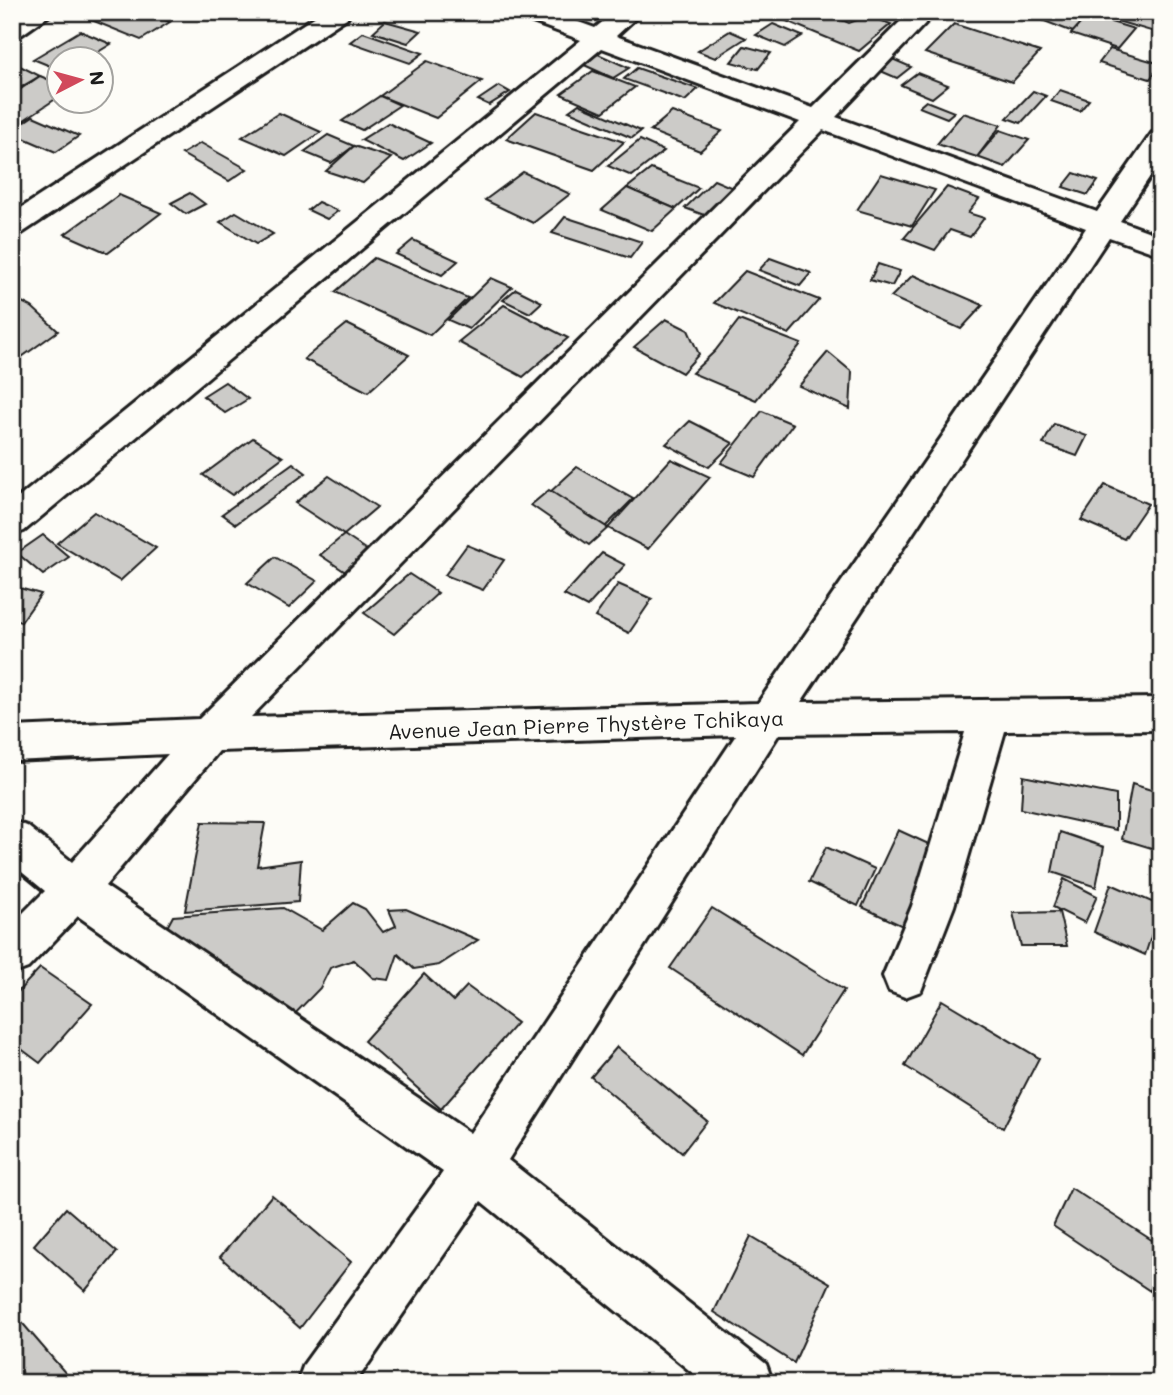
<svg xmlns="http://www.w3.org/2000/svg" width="1173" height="1395" font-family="Mali,sans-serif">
	<rect width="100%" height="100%" fill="#fdfcf7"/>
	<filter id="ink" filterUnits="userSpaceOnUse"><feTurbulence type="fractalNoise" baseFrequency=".0143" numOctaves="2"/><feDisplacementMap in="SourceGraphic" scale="14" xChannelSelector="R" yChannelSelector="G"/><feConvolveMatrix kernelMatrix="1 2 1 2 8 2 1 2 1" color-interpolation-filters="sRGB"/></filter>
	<g filter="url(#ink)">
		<g fill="#cccbc8" stroke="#1c1c1c" stroke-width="2">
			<polygon points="84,12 146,12 170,22 141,40 79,15"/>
			<polygon points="787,12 823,12 849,23 868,16 891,24 859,51 779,18"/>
			<polygon points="1048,12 1074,12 1089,18 1073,32 1039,19"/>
			<polygon points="1156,12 1161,13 1161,34 1090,13"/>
			<polygon points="1088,15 1134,29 1117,49 1071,34"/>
			<polygon points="385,21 421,31 408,43 373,32"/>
			<polygon points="773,24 802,36 785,47 756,35"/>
			<polygon points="954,24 1040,52 1012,82 925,53"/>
			<polygon points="80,31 111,44 85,60 60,60 60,70 33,59"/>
			<polygon points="730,31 746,38 715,58 698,51"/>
			<polygon points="363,32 423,53 410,63 350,42"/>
			<polygon points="744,46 771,53 758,69 731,62"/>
			<polygon points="1110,49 1161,64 1150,79 1099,63"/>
			<polygon points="598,54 629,68 613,78 582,64"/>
			<polygon points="890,58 911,67 897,78 876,69"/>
			<polygon points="427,61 482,81 436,118 380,96"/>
			<polygon points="12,62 40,76 21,87 12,83"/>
			<polygon points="637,68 698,89 685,101 624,79"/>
			<polygon points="593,71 635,87 603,112 561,94"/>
			<polygon points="917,73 948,85 932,98 901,85"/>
			<polygon points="40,76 60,84 60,96 12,128 12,95"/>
			<polygon points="499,86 510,92 489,105 478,100"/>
			<polygon points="1060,90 1089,100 1080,111 1051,101"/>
			<polygon points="1033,91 1046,96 1021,123 1007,118"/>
			<polygon points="380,96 400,105 362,130 342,121"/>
			<polygon points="926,101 954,112 947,118 919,107"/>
			<polygon points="579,104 641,131 632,138 569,111"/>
			<polygon points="536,112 624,142 594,170 506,139"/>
			<polygon points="672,112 722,131 700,151 650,131"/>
			<polygon points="279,113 321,132 286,156 242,137"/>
			<polygon points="963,113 1001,125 977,157 937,144"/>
			<polygon points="33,116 79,136 56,152 12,133 12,130"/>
			<polygon points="388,123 431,143 404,161 361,140"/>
			<polygon points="1000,130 1029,140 1005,167 977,157"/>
			<polygon points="328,135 354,146 331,163 304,152"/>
			<polygon points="640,140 664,151 632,176 608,166"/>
			<polygon points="201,143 247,169 229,181 182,154"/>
			<polygon points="354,146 391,158 363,183 326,171"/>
			<polygon points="651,169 699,188 676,209 627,188"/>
			<polygon points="523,172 570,194 533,223 485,200"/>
			<polygon points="1074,173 1098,181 1088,195 1063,187"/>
			<polygon points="881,174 935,190 912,226 857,210"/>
			<polygon points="714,180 733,188 704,215 685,208"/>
			<polygon points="947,187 979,199 968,213 984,218 970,237 950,230 935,250 904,238"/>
			<polygon points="627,188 676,209 652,231 602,210"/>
			<polygon points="190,193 205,204 186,214 171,203"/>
			<polygon points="119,195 161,213 108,253 65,234"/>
			<polygon points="318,202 338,211 327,219 308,210"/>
			<polygon points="236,212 273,234 256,244 220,222"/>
			<polygon points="565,217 642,242 630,258 552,233"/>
			<polygon points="413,240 458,261 442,275 396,254"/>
			<polygon points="374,258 468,298 430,335 335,292"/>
			<polygon points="770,258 811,273 800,286 759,270"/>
			<polygon points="878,264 900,271 892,286 870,280"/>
			<polygon points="745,271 819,300 789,334 714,303"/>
			<polygon points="913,275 983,305 961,329 891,297"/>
			<polygon points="491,278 512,287 469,329 448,320"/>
			<polygon points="516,289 542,302 530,313 503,300"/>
			<polygon points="12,297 32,307 58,331 12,364"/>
			<polygon points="504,305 568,338 523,377 458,342"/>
			<polygon points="666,319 688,330 699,354 682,373 634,347"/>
			<polygon points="739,320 801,344 756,400 692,373 715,351"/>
			<polygon points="347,324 409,355 368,392 304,359"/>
			<polygon points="828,352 852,372 850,409 799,386"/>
			<polygon points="225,382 248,399 225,413 203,396"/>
			<polygon points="762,411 793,424 754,477 721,463"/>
			<polygon points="690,421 733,443 709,467 666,444"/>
			<polygon points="1054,424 1087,436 1077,456 1043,444"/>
			<polygon points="253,438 283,457 232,495 203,475"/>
			<polygon points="671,459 710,477 648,549 608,528"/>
			<polygon points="293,463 306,473 236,524 222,514"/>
			<polygon points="577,467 633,499 605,527 548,494"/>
			<polygon points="329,476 377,507 344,535 295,503"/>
			<polygon points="1105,485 1148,504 1124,539 1081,520"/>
			<polygon points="549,490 608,528 589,545 531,505"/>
			<polygon points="94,512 156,548 120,581 57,543"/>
			<polygon points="43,535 69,557 43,575 17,553"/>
			<polygon points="344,535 371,553 347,573 320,555"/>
			<polygon points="467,545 504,560 483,590 445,575"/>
			<polygon points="602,553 625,565 587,607 564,595"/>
			<polygon points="275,557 317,581 289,608 247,583"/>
			<polygon points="409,574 438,593 394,634 364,613"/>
			<polygon points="618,584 652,599 629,633 595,617"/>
			<polygon points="12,586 41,594 21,622 12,619"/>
			<polygon points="1023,776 1116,795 1116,830 1021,809"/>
			<polygon points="1132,784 1161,793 1161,851 1122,839"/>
			<polygon points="202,822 265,823 257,866 301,860 298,902 185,911"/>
			<polygon points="898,830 946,852 911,930 862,907"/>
			<polygon points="1060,832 1104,847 1096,887 1052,872"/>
			<polygon points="826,847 875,869 858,906 809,882"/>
			<polygon points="1064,879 1097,896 1085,923 1053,907"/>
			<polygon points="1111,884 1161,906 1145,955 1094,932"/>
			<polygon points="353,903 365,909 383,932 396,926 389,910 406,909 478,940 439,965 414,969 398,954 389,980 373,978 354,960 330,968 320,988 287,1022 166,929 173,916 283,908 322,930"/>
			<polygon points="712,908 844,990 802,1055 670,968"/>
			<polygon points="1059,912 1067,946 1021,946 1013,913"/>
			<polygon points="40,968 92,1004 40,1063 12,1042 12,998"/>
			<polygon points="424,974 453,1001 467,986 517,1023 441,1109 364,1041"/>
			<polygon points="942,1000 1039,1058 1003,1128 905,1066"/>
			<polygon points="617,1047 707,1121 682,1153 591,1077"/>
			<polygon points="1071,1188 1161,1246 1161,1266 1150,1291 1053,1226"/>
			<polygon points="272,1195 351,1262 300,1328 220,1257"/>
			<polygon points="66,1208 117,1252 85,1291 34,1245"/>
			<polygon points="751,1236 830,1283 794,1363 714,1312"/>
			<polygon points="12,1311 74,1383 12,1383"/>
		</g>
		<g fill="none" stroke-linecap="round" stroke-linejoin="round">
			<defs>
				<g id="minor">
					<polygon points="24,12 54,12 21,35 12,37 12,20"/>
					<polygon points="322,12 351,12 348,17 22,233 12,236 12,214"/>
					<path d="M516 12H551L595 28 615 12H642L616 36 813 108 910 12H936L836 117 1097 212 1152 133 1161 131V160L1120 221 1161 236V255L1109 237 801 702 1161 698V730L1005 731 954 906 921 991 905 997 889 991 883 976 912 906 965 732 779 734 508 1160 766 1364 773 1383H705L481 1201 355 1383H297L304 1364 443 1172 78 916 28 968 12 974V924L45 891 12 864V821L27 826 72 862 168 754 12 761V727L199 719 800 122 602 48 24 531 12 535V503L581 40 519 17ZM823 130 1086 228 758 703 251 717ZM736 735 470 1133 105 886 219 751Z"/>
				</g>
			</defs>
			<use href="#minor" stroke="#1c1c1c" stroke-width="6"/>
			<use href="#minor" fill="#fdfcf7" fill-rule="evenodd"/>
		</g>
	</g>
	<g text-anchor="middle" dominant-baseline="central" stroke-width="6" stroke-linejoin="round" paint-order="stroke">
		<g font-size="21" fill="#1c1c1c" stroke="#fdfcf7">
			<text transform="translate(586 724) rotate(-2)">Avenue Jean Pierre Thystère Tchikaya</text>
		</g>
	</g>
	<rect width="1173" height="1395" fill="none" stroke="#fdfcf7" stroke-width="42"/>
	<rect x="21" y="21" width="1131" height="1353" fill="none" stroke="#1c1c1c" stroke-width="2.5" filter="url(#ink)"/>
	<g transform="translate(80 80) rotate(84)"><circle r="33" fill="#fdfcf7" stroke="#a3a29f" stroke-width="2"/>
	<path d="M0-5L12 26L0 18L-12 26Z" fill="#d1495b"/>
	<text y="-10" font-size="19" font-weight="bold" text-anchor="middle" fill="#1c1c1c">N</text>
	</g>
</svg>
